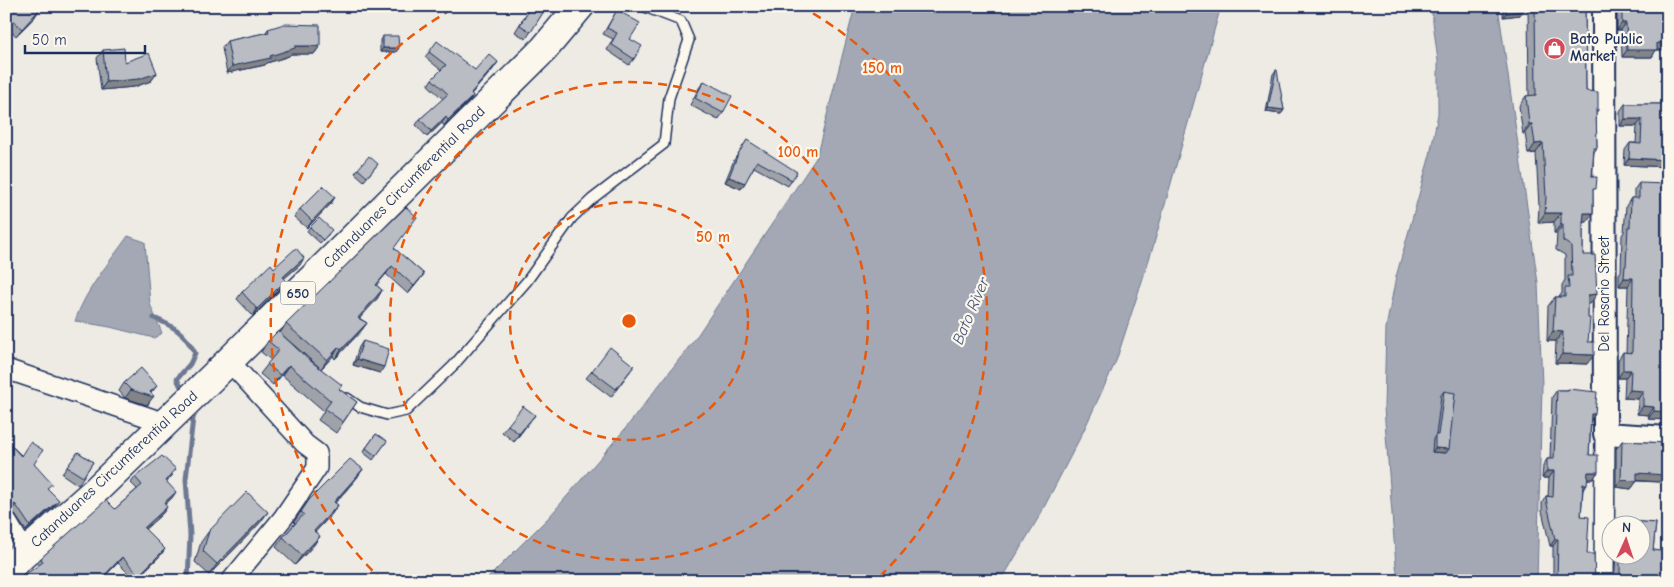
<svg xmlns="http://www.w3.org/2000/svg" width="1674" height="587" font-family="'Comic Neue',sans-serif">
	<rect width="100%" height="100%" fill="#eeebe4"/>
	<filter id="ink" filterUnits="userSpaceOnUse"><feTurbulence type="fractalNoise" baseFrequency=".02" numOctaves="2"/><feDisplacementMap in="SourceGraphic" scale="10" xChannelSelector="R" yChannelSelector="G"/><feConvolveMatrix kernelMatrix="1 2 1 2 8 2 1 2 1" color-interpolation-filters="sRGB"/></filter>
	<g filter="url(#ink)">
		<g fill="#a3a8b4" stroke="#6d7892">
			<polygon points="855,6 1221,6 1153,247 1116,361 1082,434 1040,515 1001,581 485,581 550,516 625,429 695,339 816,158"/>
			<polygon points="1431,6 1498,6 1538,283 1542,385 1537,581 1399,581 1396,566 1384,408 1386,328 1396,277 1430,155 1438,114 1438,61"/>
			<path d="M128 236 145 242 150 304 162 333 154 338 110 327 75 321C86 289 109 263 128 236Z"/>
		</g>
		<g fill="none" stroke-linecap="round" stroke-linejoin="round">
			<g stroke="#6d7892" stroke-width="5">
				<path d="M154 318C175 327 184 332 195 353L190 364 177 379 181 387"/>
				<polyline points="188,581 190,535 186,479 193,418 197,410 196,408"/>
			</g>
			<defs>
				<polyline id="service" points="347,398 360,407 387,415 406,411 453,366 527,281 572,218 592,199 664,144 669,98 689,40 681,21 642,6"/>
				<g id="minor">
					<polyline points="229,361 305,444 317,453 317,468 283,518 231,581"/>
					<polyline points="6,369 165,423"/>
					<polyline points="6,520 25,552"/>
					<polyline points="1604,581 1605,434"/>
				</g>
				<polyline id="tertiary" points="1604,6 1605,434 1668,438"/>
				<polyline id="primary" points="6,570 95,491 229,361 544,49 580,6"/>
			</defs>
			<use href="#service" stroke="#1b2f5e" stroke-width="12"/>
			<use href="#minor" stroke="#1b2f5e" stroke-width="22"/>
			<use href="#tertiary" stroke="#1b2f5e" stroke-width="26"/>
			<use href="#primary" stroke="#1b2f5e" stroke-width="31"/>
			<use href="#service" stroke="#fbf7ec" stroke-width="9"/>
			<use href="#minor" stroke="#fbf7ec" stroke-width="19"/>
			<use href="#tertiary" stroke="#fbf7ec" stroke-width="22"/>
			<use href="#primary" stroke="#fbf7ec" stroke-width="28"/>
		</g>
		<g fill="#9fa2a8" stroke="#1b2f5e" fill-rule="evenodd">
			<polygon points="529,6 547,6 526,39 515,32 529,9 527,8"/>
			<polygon points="549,6 558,6 554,10"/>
			<polygon points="1503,6 1523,6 1523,11 1520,15 1503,17"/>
			<polygon points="1528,6 1585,6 1586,91 1598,110 1596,113 1597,148 1594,152 1592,177 1593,213 1587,222 1583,222 1583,255 1590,304 1588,304 1587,364 1555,363 1556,341 1547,341 1548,306 1555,297 1559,297 1562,293 1562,285 1565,280 1565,255 1556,250 1557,233 1554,233 1554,222 1538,223 1539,206 1536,153 1528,154 1525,133 1523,134 1519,106 1526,96 1529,96"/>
			<polygon points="1622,6 1668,6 1668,50 1656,50 1652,57 1622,57 1621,30 1617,30 1617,13"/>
			<polygon points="39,10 34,18 16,36 6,27 6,18 8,16"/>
			<polygon points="617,10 630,39 634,59 629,65 607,50 613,39 603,34"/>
			<polygon points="268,29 320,46 314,54 291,54 289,56 267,63 265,65 227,73 222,48 227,41 265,33"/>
			<polygon points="383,36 396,52 380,52 380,40"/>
			<polygon points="103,50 125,62 157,73 151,81 134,87 101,90 97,58"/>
			<polygon points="429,52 475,70 494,68 471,94 473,96 469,101 444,126 442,123 427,137 416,125 420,119 443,99 428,85 432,79 441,70 425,57"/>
			<polygon points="1276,70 1284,110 1281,114 1266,112 1273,74"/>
			<polygon points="704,81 723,113 718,120 690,105 699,88"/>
			<polygon points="1625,104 1668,104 1668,167 1624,165 1625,150 1630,143 1636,143 1637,126 1620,126 1620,111"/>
			<polygon points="747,140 792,180 788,186 754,167 741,189 725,182 734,160"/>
			<polygon points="378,164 364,181 355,173 358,169"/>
			<polygon points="1639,183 1666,229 1664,317 1668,317 1668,425 1666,425 1667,420 1648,419 1649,415 1637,414 1638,399 1624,398 1625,378 1618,378 1618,360 1623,352 1626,353 1628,286 1619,286 1619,274 1621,271 1622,235 1624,232 1626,206 1631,198 1634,198 1634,190"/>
			<polygon points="335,197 330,205 307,228 294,217 300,209"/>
			<polygon points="310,227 329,234 320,243 307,231"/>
			<path d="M394 248 424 274 408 294 386 274 376 285 382 290 377 299 359 318 367 323 361 331 335 359 333 356 321 369 339 389 357 402 336 433 318 420 324 411 282 375 273 385 260 374 271 360 261 352 268 341 280 333 286 324ZM281 334 319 367 308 359Z"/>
			<polygon points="300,265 284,278 281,287 253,316 237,299 242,292 274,268"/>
			<polygon points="363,341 380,373 353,365 359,347"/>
			<polygon points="634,366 611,397 586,378 592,371"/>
			<polygon points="124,383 151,393 149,404 147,405 125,398 119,391"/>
			<polygon points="1568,389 1595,414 1591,421 1589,455 1598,472 1593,479 1587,479 1583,490 1581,516 1587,554 1595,581 1553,581 1553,546 1550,546 1542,511 1542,503 1546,496 1548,496 1549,478 1542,478 1543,466 1547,459 1550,459 1552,397 1557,390 1567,390"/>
			<polygon points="1444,391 1446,453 1432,452 1433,439 1436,435 1441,395"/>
			<polygon points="535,415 514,442 502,432 508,425"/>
			<polygon points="376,434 387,441 373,460 363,452"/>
			<polygon points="6,440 21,455 34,464 48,489 55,505 26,531 12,510 6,509"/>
			<polygon points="1622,441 1668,443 1668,480 1661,480 1659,482 1637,481 1631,489 1616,487 1616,449"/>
			<polygon points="78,452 93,462 78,485 62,474"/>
			<polygon points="363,469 356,479 335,503 338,505 331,515 315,532 320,536 313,546 295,565 276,547 283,537 295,523 294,522 309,500"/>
			<polygon points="173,475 167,481 172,498 165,504 163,513 145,529 161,555 135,580 118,563 100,581 16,581 38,566 37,564 41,558 115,509 137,489 131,483 135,477"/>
			<polygon points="1630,521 1656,523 1653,550 1668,552 1668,581 1614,581 1616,554 1642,554 1642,524 1628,524"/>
			<polygon points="260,523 209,575 195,562 201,542 209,531"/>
		</g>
		<g fill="#828488" stroke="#1b2f5e">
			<polygon points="39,10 34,18 16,36 22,29"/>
			<polygon points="1523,11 1520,15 1503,17 1506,13"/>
			<polygon points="1622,23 1626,23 1621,30 1617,30"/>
			<polygon points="1657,43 1668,43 1668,50 1656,50 1652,57 1622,57 1627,50"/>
			<polygon points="295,46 320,46 314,54 291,54 289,56 267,63 265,65 227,73 232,66 270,56"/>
			<polygon points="383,48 399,48 396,52 380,52"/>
			<polygon points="498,62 494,68 467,99 471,93"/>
			<polygon points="157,73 151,81 134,87 101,90 106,82"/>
			<polygon points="473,96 469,101 444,126 448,120"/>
			<polygon points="1268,108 1284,110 1281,114 1266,112"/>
			<polygon points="446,117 442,123 427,137 431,131"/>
			<polygon points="1625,119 1642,119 1637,126 1620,126"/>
			<polygon points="1529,124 1532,124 1525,133 1523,134"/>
			<polygon points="1543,143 1536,153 1528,154 1535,144"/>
			<polygon points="1629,158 1668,160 1668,167 1624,165"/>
			<polygon points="729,177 745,183 741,189 725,182"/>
			<polygon points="335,197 330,205 307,228 312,221"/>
			<polygon points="1545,213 1561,213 1554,222 1538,223"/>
			<polygon points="1584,213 1593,213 1587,222 1577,222"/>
			<polygon points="1561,224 1563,224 1557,233 1554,233"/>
			<polygon points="304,258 300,265 278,284 283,277"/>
			<polygon points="392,266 386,274 370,293 376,285"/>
			<polygon points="424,274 418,282 408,294 414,286"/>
			<polygon points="1624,278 1633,278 1628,286 1619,286"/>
			<polygon points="286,280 281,287 253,316 257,309"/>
			<polygon points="382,290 377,299 353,326 358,318"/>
			<polygon points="1597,294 1590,304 1581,304 1588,295"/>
			<polygon points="367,323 361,331 335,359 341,350"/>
			<polygon points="1553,331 1563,332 1556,341 1547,341"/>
			<polygon points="339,347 333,356 321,369 327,360"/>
			<polygon points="1562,354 1594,355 1587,364 1555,363"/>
			<polygon points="357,359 384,367 380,373 353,365"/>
			<polygon points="289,365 282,375 273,385 280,375"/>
			<polygon points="1623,370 1631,370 1625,378 1618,378"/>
			<polygon points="157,386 151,393 154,396 147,405 125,398 131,390 150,392"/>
			<polygon points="1630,390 1643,391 1638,399 1624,398"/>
			<polygon points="1643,406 1654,407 1649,415 1637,414"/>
			<polygon points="1654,411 1668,412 1668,418 1667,420 1648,419"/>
			<polygon points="1591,414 1595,414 1590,421"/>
			<polygon points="535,415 529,422 514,442 519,434"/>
			<polygon points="1435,448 1449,449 1446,453 1432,452"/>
			<polygon points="363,469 356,479 327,512 334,502"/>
			<polygon points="1547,471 1554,471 1549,478 1542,478"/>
			<polygon points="1588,472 1598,472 1593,479 1583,479"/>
			<polygon points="1665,472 1668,472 1668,480 1661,480 1659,482 1632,480 1637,473"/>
			<polygon points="1621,480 1637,481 1631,489 1616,487"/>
			<polygon points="1583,484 1587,484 1582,491"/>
			<polygon points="176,492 172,498 160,509 164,503"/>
			<polygon points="59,500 55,505 26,531 30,526"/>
			<polygon points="10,503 16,505 12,510 6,509 6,504"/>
			<polygon points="338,505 331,515 307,541 314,531"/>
			<polygon points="167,507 163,513 140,534 144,528"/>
			<polygon points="268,512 260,523 209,575 217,564"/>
			<polygon points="320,536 313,546 295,565 302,555"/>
			<polygon points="1555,539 1558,539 1553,546 1550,546"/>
			<polygon points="165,549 161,555 135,580 139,575"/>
			<polygon points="122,557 118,563 100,581 99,581"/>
			<polygon points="1620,577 1625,577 1623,581 1617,581"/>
		</g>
		<g fill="#b9bcc3" stroke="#1b2f5e">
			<polygon points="17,6 35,6 39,10 22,29 8,16"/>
			<polygon points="531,6 547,6 531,32 520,25"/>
			<polygon points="1506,6 1523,6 1523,11 1506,13"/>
			<polygon points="1535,6 1585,6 1586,91 1598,92 1598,110 1596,110 1597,148 1594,148 1592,177 1597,177 1596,189 1593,189 1593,213 1584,213 1583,223 1583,255 1595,255 1597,294 1588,295 1588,318 1590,318 1588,342 1594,342 1594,355 1562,354 1563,332 1553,331 1555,297 1565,297 1565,288 1569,288 1568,276 1572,276 1571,246 1563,241 1563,224 1561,224 1561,213 1545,213 1546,197 1543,143 1535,144 1532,124 1529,124 1526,96 1536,95"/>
			<polygon points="1622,6 1668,6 1668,43 1657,43 1657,50 1627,50 1626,23 1622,23"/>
			<polygon points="617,10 640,23 630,39 642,46 634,59 611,44 617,33 607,28"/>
			<polygon points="284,24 320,25 320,46 295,46 295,48 270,56 271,58 232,66 227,41 269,32 268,29"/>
			<polygon points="383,36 398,36 399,48 383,48"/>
			<polygon points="437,41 475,70 489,54 498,62 471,93 473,96 448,120 446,117 431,131 420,119 448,94 432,79 446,65 429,52"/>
			<polygon points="124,48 125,62 149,53 157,73 139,79 106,82 103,50"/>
			<polygon points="1276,70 1277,70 1284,110 1268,108"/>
			<polygon points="704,81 732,96 723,113 695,98"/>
			<polygon points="1625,104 1668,104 1668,160 1629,158 1630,143 1641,144 1642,119 1625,119"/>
			<polygon points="747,140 797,172 792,180 757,161 745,183 729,177 738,154"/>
			<polygon points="369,156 378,164 367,177 358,169"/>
			<polygon points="1639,183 1668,184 1666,229 1668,229 1668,280 1666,280 1664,317 1668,317 1668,412 1654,411 1654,407 1643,406 1643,391 1630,390 1631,370 1623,370 1623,352 1632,353 1633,278 1624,278 1625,266 1626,266 1628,227 1630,227 1631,198 1639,198"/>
			<polygon points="323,186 335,197 312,221 300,209"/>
			<polygon points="406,207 417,217 394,248 424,274 414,286 392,266 376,285 382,290 358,318 367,323 341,350 339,347 327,360 286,324"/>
			<polygon points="319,218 332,230 323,240 310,227"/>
			<polygon points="296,248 304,258 283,277 286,280 257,309 242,292 271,264 274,268"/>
			<polygon points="278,331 308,359 342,385 339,389 357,402 343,422 325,409 331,401 289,365 280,375 267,364 279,350 268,341"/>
			<polygon points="363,341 389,349 384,367 357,359"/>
			<polygon points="610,347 634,366 616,389 592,371"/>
			<polygon points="141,368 157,386 150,392 154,396 153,397 131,390 124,383"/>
			<polygon points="1568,389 1597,392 1595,414 1591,414 1589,455 1598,455 1598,472 1588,472 1587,484 1583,484 1581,516 1589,517 1587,554 1594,554 1595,581 1557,581 1558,539 1555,539 1547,504 1546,496 1553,497 1554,471 1547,471 1547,459 1554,459 1557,390 1568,390"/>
			<polygon points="1444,391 1455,393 1449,449 1435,448 1435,435 1438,435"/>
			<polygon points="523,406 535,415 519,434 508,425"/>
			<polygon points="376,434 387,441 376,456 366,448"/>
			<polygon points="6,440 21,456 30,442 43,450 34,464 52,484 47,488 59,500 30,526 16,505 10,503 6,504 6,470 10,467 6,462"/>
			<polygon points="1622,441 1668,443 1668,472 1665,472 1665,475 1637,473 1637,481 1621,480"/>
			<polygon points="78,452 93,462 83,477 67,467"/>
			<polygon points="162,456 176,469 166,481 176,492 164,503 167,507 144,528 165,549 139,575 122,557 99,581 16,581 43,562 41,558 106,500 115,509 142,485 135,477"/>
			<polygon points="350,459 363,469 334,502 338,505 314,531 320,536 302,555 283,537 304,514 301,512 309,500"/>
			<polygon points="247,492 268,512 217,564 203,551 209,531"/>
			<polygon points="1630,521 1656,523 1653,550 1668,552 1668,581 1625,581 1625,577 1620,577 1620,554 1642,554 1642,524 1630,524"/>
			<polygon points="6,529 13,541 6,547"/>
		</g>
	</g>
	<g fill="none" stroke="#e8590c" stroke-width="2.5" stroke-dasharray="9 6">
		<circle cx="629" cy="321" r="119"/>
		<circle cx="629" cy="321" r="239"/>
		<path d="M383 581A358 358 0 0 1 458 6M800 6A358 358 0 0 1 875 581"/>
	</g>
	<defs>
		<symbol id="shop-disc" viewBox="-11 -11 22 22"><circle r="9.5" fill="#d1495b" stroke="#fbf7ec"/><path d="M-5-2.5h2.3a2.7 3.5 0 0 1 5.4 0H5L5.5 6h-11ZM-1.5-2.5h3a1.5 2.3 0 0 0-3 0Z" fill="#fff"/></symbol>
	</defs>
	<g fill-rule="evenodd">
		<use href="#shop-disc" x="1542" y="36" width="25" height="25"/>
	</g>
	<g text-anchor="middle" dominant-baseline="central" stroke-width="4.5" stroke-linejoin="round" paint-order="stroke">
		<rect fill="#fbf7ec" stroke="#5e6b89" stroke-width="1" x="280.5" y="281.5" width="35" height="23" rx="4"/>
		<g font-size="14" font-weight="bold" fill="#1b2f5e">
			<text x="298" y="293">650</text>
		</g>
		<g font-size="15" font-weight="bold" fill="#1b2f5e" stroke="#fbf7ec" text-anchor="start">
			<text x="1570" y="39">Bato Public<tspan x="1570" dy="17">Market</tspan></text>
		</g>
		<g font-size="15" fill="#1b2f5e" stroke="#fbf7ec">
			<text transform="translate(404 187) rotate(-45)">Catanduanes Circumferential Road</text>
			<text transform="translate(1604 294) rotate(-90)">Del Rosario Street</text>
			<text transform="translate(114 469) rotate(-43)">Catanduanes Circumferential Road</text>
		</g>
		<g font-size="16" font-style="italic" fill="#445378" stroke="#fbf7ec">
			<text transform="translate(971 311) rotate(-67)">Bato River</text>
		</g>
	</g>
	<circle cx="629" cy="321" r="8" fill="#e8590c" stroke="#fbf7ec" stroke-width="2.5"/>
	<g font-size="15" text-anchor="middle" font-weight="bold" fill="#e8590c" stroke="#fbf7ec" stroke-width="4.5" stroke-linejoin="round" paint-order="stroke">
		<text x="882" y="73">150 m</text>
		<text x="798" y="157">100 m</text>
		<text x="713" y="242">50 m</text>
	</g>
	<rect width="1674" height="587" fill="none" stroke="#fbf7ec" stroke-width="25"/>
	<rect x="12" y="12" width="1649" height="562" fill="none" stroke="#1b2f5e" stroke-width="2" filter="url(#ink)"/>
	<g transform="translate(1626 540) rotate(3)"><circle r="24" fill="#fbf7ec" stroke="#a1a7b3"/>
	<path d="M0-4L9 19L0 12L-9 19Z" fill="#d1495b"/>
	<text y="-8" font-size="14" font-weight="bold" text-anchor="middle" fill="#1b2f5e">N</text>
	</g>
	<path d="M25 45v8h120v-8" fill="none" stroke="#1b2f5e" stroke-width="2.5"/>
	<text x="32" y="45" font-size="15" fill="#1b2f5e" stroke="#fbf7ec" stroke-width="4" paint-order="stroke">50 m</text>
</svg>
